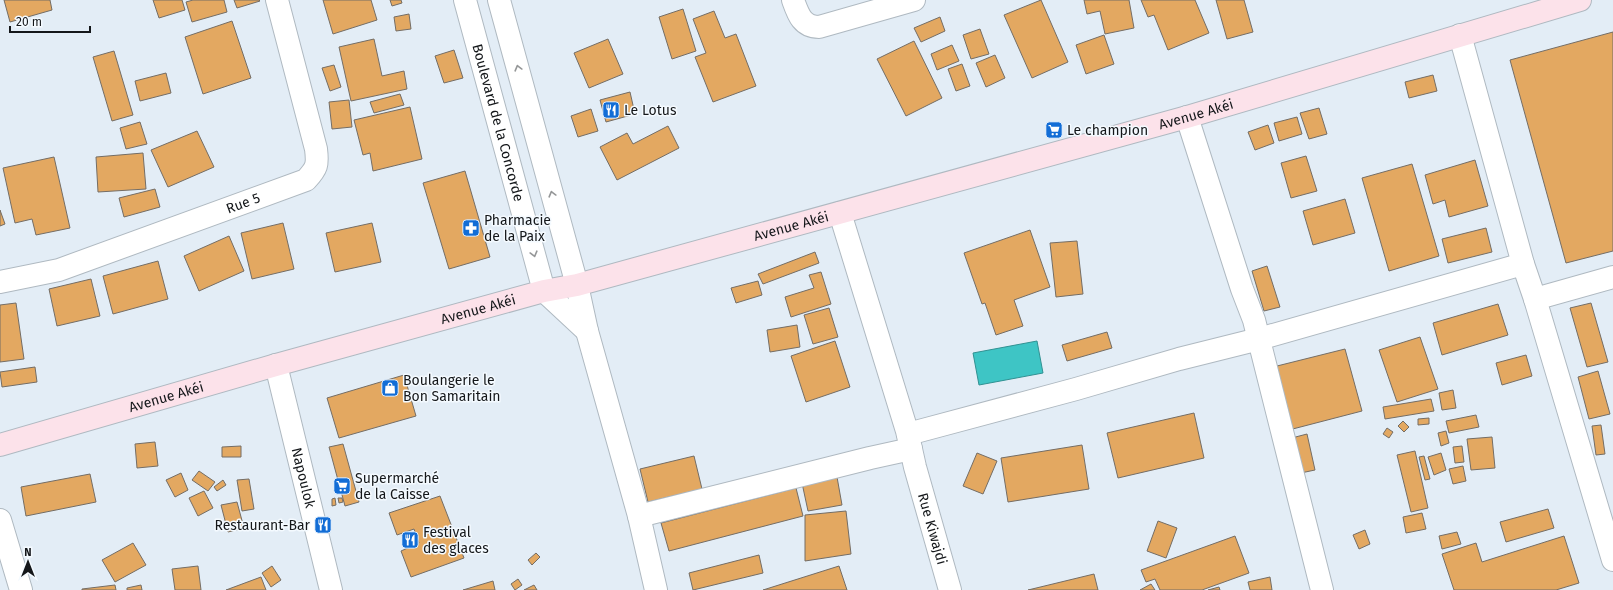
<svg xmlns="http://www.w3.org/2000/svg" width="1613" height="590" font-family="'Fira Sans',sans-serif">
	<rect width="100%" height="100%" fill="#e3edf6"/>
	<polygon fill="#3ec5c5" stroke="#319192" points="1037,341 1043,373 979,385 973,353"/>
	<g fill="#e3a861" stroke="#746d65">
		<polygon points="4,0 50,0 52,10 10,22"/>
		<polygon points="153,0 182,0 185,10 159,18"/>
		<polygon points="193,0 224,0 227,12 192,22 186,2"/>
		<polygon points="234,0 259,0 260,1 237,8"/>
		<polygon points="323,0 371,0 377,20 333,34"/>
		<polygon points="390,0 401,0 402,3 392,6"/>
		<polygon points="1041,0 1068,62 1032,78 1004,15"/>
		<polygon points="1084,0 1129,0 1134,28 1105,34 1100,11 1087,14"/>
		<polygon points="1141,0 1195,0 1209,33 1168,50 1154,15 1148,17"/>
		<polygon points="1216,0 1244,0 1253,32 1227,39"/>
		<polygon points="683,9 696,51 672,59 659,17"/>
		<polygon points="714,11 725,38 736,34 756,86 713,102 695,57 706,53 693,19"/>
		<polygon points="409,14 411,29 396,31 394,17"/>
		<polygon points="940,17 945,31 921,42 914,28"/>
		<polygon points="232,21 251,78 203,94 185,37"/>
		<polygon points="980,29 989,54 971,59 963,35"/>
		<polygon points="1613,32 1613,251 1566,263 1510,60"/>
		<polygon points="1104,35 1114,64 1086,74 1076,45"/>
		<polygon points="374,39 382,76 404,71 407,89 351,101 339,47"/>
		<polygon points="608,39 623,74 589,88 574,53"/>
		<polygon points="914,41 942,98 906,116 877,59"/>
		<polygon points="952,45 959,61 937,70 931,54"/>
		<polygon points="454,50 463,78 444,83 435,56"/>
		<polygon points="114,51 133,115 112,121 93,57"/>
		<polygon points="995,55 1005,78 986,87 976,63"/>
		<polygon points="962,64 970,86 956,91 948,69"/>
		<polygon points="334,65 341,87 330,91 322,68"/>
		<polygon points="166,73 171,93 140,101 135,81"/>
		<polygon points="1433,75 1437,91 1409,98 1405,82"/>
		<polygon points="630,92 635,114 606,122 600,100"/>
		<polygon points="400,94 404,105 374,113 370,102"/>
		<polygon points="349,100 352,127 332,129 329,102"/>
		<polygon points="410,107 422,159 373,171 370,153 363,155 354,120"/>
		<polygon points="1319,108 1327,134 1309,139 1300,113"/>
		<polygon points="591,109 598,131 578,137 571,116"/>
		<polygon points="1297,117 1302,134 1279,141 1274,123"/>
		<polygon points="140,122 147,144 126,149 120,128"/>
		<polygon points="1268,125 1274,143 1255,150 1248,132"/>
		<polygon points="668,126 679,148 617,180 600,147 627,133 633,144"/>
		<polygon points="197,131 214,167 168,187 151,150"/>
		<polygon points="143,153 146,189 98,192 96,157"/>
		<polygon points="1306,156 1317,191 1291,198 1281,163"/>
		<polygon points="54,157 70,228 36,235 32,219 15,223 3,168"/>
		<polygon points="1475,160 1488,206 1449,217 1445,200 1433,204 1425,175"/>
		<polygon points="1412,164 1439,256 1389,271 1362,178"/>
		<polygon points="465,171 490,257 449,269 423,183"/>
		<polygon points="155,189 160,207 124,217 119,198"/>
		<polygon points="1345,199 1355,233 1313,245 1303,211"/>
		<polygon points="0,210 5,224 0,226"/>
		<polygon points="283,223 294,269 252,279 241,233"/>
		<polygon points="372,223 381,262 335,272 326,233"/>
		<polygon points="1486,228 1492,252 1448,263 1442,239"/>
		<polygon points="1030,230 1050,287 1014,300 1023,326 996,335 985,303 982,304 964,253"/>
		<polygon points="229,236 244,271 199,291 184,256"/>
		<polygon points="1077,241 1083,294 1056,297 1050,243"/>
		<polygon points="815,252 819,263 763,284 758,274"/>
		<polygon points="158,261 168,299 113,314 103,276"/>
		<polygon points="1267,266 1280,307 1264,311 1252,271"/>
		<polygon points="821,272 831,304 791,317 785,297 814,288 809,275"/>
		<polygon points="91,279 100,316 57,326 49,289"/>
		<polygon points="758,281 762,295 736,303 731,288"/>
		<polygon points="16,303 24,359 0,362 0,305"/>
		<polygon points="1591,303 1608,362 1587,367 1570,308"/>
		<polygon points="1498,304 1508,335 1442,355 1433,323"/>
		<polygon points="829,308 838,337 813,344 804,315"/>
		<polygon points="797,325 800,347 770,352 767,330"/>
		<polygon points="1107,332 1112,348 1067,361 1062,345"/>
		<polygon points="1420,337 1438,389 1397,402 1379,350"/>
		<polygon points="835,341 850,387 806,402 791,356"/>
		<polygon points="1345,349 1362,411 1285,431 1269,368"/>
		<polygon points="1526,355 1532,376 1502,385 1496,363"/>
		<polygon points="35,367 37,382 2,387 0,372"/>
		<polygon points="1598,371 1610,414 1589,419 1578,377"/>
		<polygon points="404,375 416,416 339,438 327,398"/>
		<polygon points="1453,390 1456,408 1442,410 1439,393"/>
		<polygon points="1431,399 1434,411 1385,419 1383,407"/>
		<polygon points="1194,413 1204,458 1118,478 1107,433"/>
		<polygon points="1476,415 1479,427 1449,433 1446,421"/>
		<polygon points="1429,418 1429,424 1418,425 1418,419"/>
		<polygon points="1403,421 1409,427 1404,432 1398,426"/>
		<polygon points="1601,425 1605,454 1596,455 1592,426"/>
		<polygon points="1387,428 1393,432 1389,438 1383,434"/>
		<polygon points="1446,431 1449,443 1441,446 1438,433"/>
		<polygon points="1307,434 1315,470 1296,474 1288,439"/>
		<polygon points="1492,437 1495,468 1471,470 1467,439"/>
		<polygon points="155,442 158,466 137,468 135,444"/>
		<polygon points="343,444 359,502 345,506 329,447"/>
		<polygon points="1082,445 1089,489 1008,502 1001,458"/>
		<polygon points="241,446 241,457 222,457 222,447"/>
		<polygon points="1462,446 1464,462 1455,463 1453,447"/>
		<polygon points="1415,451 1428,508 1411,512 1397,455"/>
		<polygon points="977,453 997,461 983,494 963,486"/>
		<polygon points="1441,453 1446,470 1434,475 1428,457"/>
		<polygon points="694,456 702,489 648,502 640,469"/>
		<polygon points="1424,456 1430,479 1425,480 1419,457"/>
		<polygon points="1463,466 1466,481 1453,484 1449,469"/>
		<polygon points="199,471 215,482 208,491 192,480"/>
		<polygon points="181,473 188,490 175,497 166,480"/>
		<polygon points="90,474 96,502 26,516 21,487"/>
		<polygon points="837,477 842,505 808,511 802,483"/>
		<polygon points="249,479 254,509 242,511 237,480"/>
		<polygon points="223,480 226,485 217,491 214,487"/>
		<polygon points="796,488 803,516 669,551 661,523"/>
		<polygon points="204,491 213,508 198,516 189,498"/>
		<polygon points="440,496 464,558 411,577 401,551 419,543 414,529 397,535 389,513"/>
		<polygon points="335,498 336,505 332,506 332,499"/>
		<polygon points="338,498 342,498 343,502 339,503"/>
		<polygon points="237,502 244,528 228,532 221,505"/>
		<polygon points="1548,509 1554,528 1506,542 1500,522"/>
		<polygon points="846,511 851,554 805,561 805,515"/>
		<polygon points="1422,513 1426,529 1406,533 1403,517"/>
		<polygon points="1158,521 1177,528 1166,558 1147,551"/>
		<polygon points="1365,530 1370,544 1359,549 1353,535"/>
		<polygon points="1457,532 1461,544 1442,549 1439,536"/>
		<polygon points="1235,536 1249,573 1202,590 1160,590 1155,579 1146,582 1141,570"/>
		<polygon points="1564,536 1579,583 1556,590 1454,590 1442,554 1476,543 1482,562"/>
		<polygon points="133,543 146,565 115,582 102,560"/>
		<polygon points="536,553 540,557 532,565 528,560"/>
		<polygon points="759,555 763,573 693,590 689,573"/>
		<polygon points="198,566 201,590 175,590 172,569"/>
		<polygon points="272,566 281,580 271,587 262,573"/>
		<polygon points="839,566 847,590 763,590"/>
		<polygon points="1094,574 1098,590 1028,590"/>
		<polygon points="261,577 266,590 226,590"/>
		<polygon points="1270,577 1272,590 1250,590 1248,582"/>
		<polygon points="518,579 522,585 515,590 511,584"/>
		<polygon points="493,581 495,590 463,590"/>
		<polygon points="1151,584 1155,590 1140,590"/>
		<polygon points="115,585 116,590 82,590 82,589"/>
		<polygon points="141,585 142,590 127,590 127,588"/>
		<polygon points="534,585 537,590 524,590"/>
		<polygon points="1219,587 1220,590 1208,590"/>
	</g>
	<g fill="none" stroke-linecap="round" stroke-linejoin="round">
		<defs>
			<g id="street">
				<path id="s1" d="M465 0 544 291 587 331"/>
				<polyline points="499,0 577,285 587,331 639,516 656,590"/>
				<path d="M793 0C798 14 802 27 819 27L914 0"/>
				<polyline points="1460,35 1523,264 1535,299 1613,560"/>
				<polyline points="1187,117 1242,289 1254,320 1322,590"/>
				<path id="s2" d="M840 213 907 431 915 467 950 590"/>
				<path id="s3" d="M0 282 59 270 306 180C317 168 318 165 316 149L277 0"/>
				<polyline points="1535,299 1613,277"/>
				<path id="s4" d="M276 365 331 590"/>
				<polyline points="908,434 1076,389 1179,359 1259,339 1523,264"/>
				<polyline points="639,516 870,458 911,449"/>
				<polyline points="0,520 21,590"/>
			</g>
			<g id="secondary">
				<path id="s5" d="M0 445 276 365 544 291 577 285 1187 117 1580 0"/>
			</g>
		</defs>
		<use href="#street" stroke="#afb9c1" stroke-width="24"/>
		<use href="#secondary" stroke="#afb9c1" stroke-width="24"/>
		<use href="#street" stroke="#fff" stroke-width="22"/>
		<use href="#secondary" stroke="#fce2ea" stroke-width="22"/>
	</g>
	<defs><path id="oneway-chevron" d="M-2-3.5L2.5 0L-2 3.5" fill="none" stroke-width="1.6" stroke-linecap="round" stroke-linejoin="round"/></defs>
	<g stroke="#959798">
		<use href="#oneway-chevron" transform="translate(518 68) rotate(-105)"/>
		<use href="#oneway-chevron" transform="translate(552 194) rotate(-105)"/>
		<use href="#oneway-chevron" transform="translate(534 254) rotate(75)"/>
	</g>
	<defs>
		<symbol id="restaurant-square" viewBox="-11 -11 22 22"><rect x="-9" y="-9" width="18" height="18" rx="4" fill="#126dd6" stroke="#f4faff"/><path d="M-5-6h1v4h1v-4h1v4h1v-4h1v5L-1.5 .5V6h-2V.5L-5-1ZM5-6V6H3V1.5H1.5Q1.5-4 5-6Z" fill="#fff"/></symbol>
		<symbol id="supermarket-square" viewBox="-11 -11 22 22"><rect x="-9" y="-9" width="18" height="18" rx="4" fill="#126dd6" stroke="#f4faff"/><path d="M-6-5.5h2.5l.6 2H6L4.5 2H-2.5L-4.4-4H-6ZM-1.5 3.2a1.3 1.3 0 1 0 .1 0ZM3 3.2a1.3 1.3 0 1 0 .1 0Z" fill="#fff"/></symbol>
		<symbol id="pharmacy-square" viewBox="-11 -11 22 22"><rect x="-9" y="-9" width="18" height="18" rx="4" fill="#126dd6" stroke="#f4faff"/><path d="M-2-6h4v4h4v4h-4v4h-4v-4h-4v-4h4Z" fill="#fff"/></symbol>
		<symbol id="shop-square" viewBox="-11 -11 22 22"><rect x="-9" y="-9" width="18" height="18" rx="4" fill="#126dd6" stroke="#f4faff"/><path d="M-5-2.5h2.3a2.7 3.5 0 0 1 5.4 0H5L5.5 6h-11ZM-1.5-2.5h3a1.5 2.3 0 0 0-3 0Z" fill="#fff"/></symbol>
	</defs>
	<g fill-rule="evenodd">
		<use href="#restaurant-square" x="601" y="100" width="20" height="20"/>
		<use href="#supermarket-square" x="1044" y="120" width="20" height="20"/>
		<use href="#pharmacy-square" x="461" y="218" width="20" height="20"/>
		<use href="#shop-square" x="380" y="378" width="20" height="20"/>
		<use href="#supermarket-square" x="332" y="476" width="20" height="20"/>
		<use href="#restaurant-square" x="313" y="515" width="20" height="20"/>
		<use href="#restaurant-square" x="400" y="530" width="20" height="20"/>
	</g>
	<g text-anchor="middle" dominant-baseline="central" stroke-width="3" stroke-linejoin="round" paint-order="stroke">
		<g font-size="14" fill="#14171a" stroke="#f4faff" text-anchor="start">
			<text x="624" y="110">Le Lotus</text>
			<text x="1067" y="130">Le champion</text>
			<text x="484" y="220">Pharmacie<tspan x="484" dy="16">de la Paix</tspan></text>
			<text x="403" y="380">Boulangerie le<tspan x="403" dy="16">Bon Samaritain</tspan></text>
			<text x="355" y="478">Supermarché<tspan x="355" dy="16">de la Caisse</tspan></text>
			<text x="310" y="525" text-anchor="end">Restaurant-Bar</text>
			<text x="423" y="532">Festival<tspan x="423" dy="16">des glaces</tspan></text>
		</g>
		<g font-size="14" fill="#14171a" stroke="#f4faff">
			<text stroke="none"><textPath href="#s5" startOffset="1241">Avenue Akéi</textPath></text>
			<text stroke="none"><textPath href="#s1" startOffset="127">Boulevard de la Concorde</textPath></text>
			<text stroke="none"><textPath href="#s3" startOffset="256">Rue 5</textPath></text>
			<text stroke="none"><textPath href="#s5" startOffset="821">Avenue Akéi</textPath></text>
			<text stroke="none"><textPath href="#s5" startOffset="497">Avenue Akéi</textPath></text>
			<text stroke="none"><textPath href="#s5" startOffset="173">Avenue Akéi</textPath></text>
			<text stroke="none"><textPath href="#s4" startOffset="116">Napoulok</textPath></text>
			<text stroke="none"><textPath href="#s2" startOffset="329">Rue Kiwajdi</textPath></text>
		</g>
	</g>
	<g transform="translate(28 562)" stroke="#f4faff" stroke-width="3" paint-order="stroke">
	<path d="M0-3L7 15L0 10L-7 15Z" fill="#14171a"/>
	<text y="-6" font-size="11" font-weight="bold" text-anchor="middle" fill="#14171a">N</text>
	</g>
	<path d="M10 26v6h80v-6" fill="none" stroke="#14171a" stroke-width="2"/>
	<text x="16" y="26" font-size="12" fill="#14171a" stroke="#f4faff" stroke-width="3" paint-order="stroke">20 m</text>
</svg>
